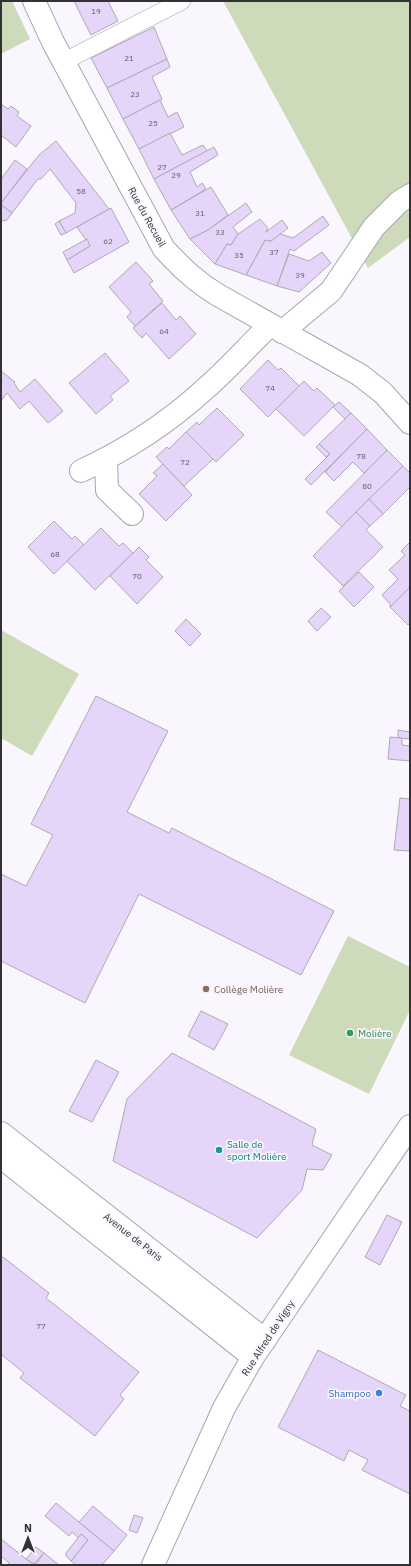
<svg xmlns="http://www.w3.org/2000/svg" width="411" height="1566" font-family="'IBM Plex Sans',sans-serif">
	<rect width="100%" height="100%" fill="#faf6fe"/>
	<g fill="#cedbba">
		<polygon points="1,1 12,1 30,39 1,54"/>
		<polygon points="223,1 410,1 410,237 368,268"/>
		<polygon points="1,630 79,674 32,756 1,738"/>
		<polygon points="348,936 410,967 410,1010 369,1094 289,1055"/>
	</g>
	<g fill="#e4d5f9" stroke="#aeaab4">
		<polygon points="74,1 108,1 118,21 91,35"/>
		<polygon points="154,27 167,59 107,88 91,58"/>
		<polygon points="167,59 170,67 152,77 162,99 123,119 107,88"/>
		<polygon points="160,100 168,117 177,112 184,127 139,149 123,119"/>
		<polygon points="1,104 8,109 11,106 19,112 17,116 31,126 16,147 1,135"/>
		<polygon points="170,133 182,155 203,145 207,151 154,179 139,149"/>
		<polygon points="56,141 109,209 66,233 59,221 75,213 76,203 50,169 41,179 38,179 12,213 1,205 1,203 39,155"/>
		<polygon points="214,147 218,155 190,172 197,187 202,183 206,189 171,210 154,179"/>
		<polygon points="15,160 27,169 1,203 1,179"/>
		<polygon points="211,187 228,215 208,230 190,239 171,210"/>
		<polygon points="246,203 252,212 233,227 238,234 231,245 227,244 215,264 190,239 208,230"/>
		<polygon points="1,205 12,213 7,220 1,221"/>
		<polygon points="111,208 129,242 74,273 67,260 90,246 77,227"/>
		<polygon points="323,216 329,225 294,251 290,249 277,286 246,275 265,240 271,241 280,234 293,238"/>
		<polygon points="260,219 268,228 266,232 282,220 288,228 271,241 265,240 246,275 215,264 227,244 231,245 238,234"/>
		<polygon points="59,221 66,233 61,235 55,224"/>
		<polygon points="87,239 90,246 67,260 63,252"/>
		<polygon points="322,252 331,263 299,292 277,286 289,254 309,261"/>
		<polygon points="136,262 153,281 149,284 163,301 135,326 127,317 131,312 109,287"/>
		<polygon points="162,303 176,320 180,316 196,334 169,359 146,333 142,338 133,328"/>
		<polygon points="105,353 129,381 110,396 113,400 96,414 69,383"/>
		<polygon points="268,360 278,370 281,368 299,386 268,417 240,389"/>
		<polygon points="1,371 15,382 14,383 20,392 35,379 63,411 48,423 29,401 20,409 7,393 1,401"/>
		<polygon points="304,381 314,391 317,388 335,405 304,436 276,409"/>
		<polygon points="339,402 351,413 345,419 333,407"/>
		<polygon points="217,408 244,435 216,462 186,432 197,422 199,425"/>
		<polygon points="351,413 367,429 311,485 305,479 330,454 319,444"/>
		<polygon points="367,429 387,450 364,473 353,462 334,481 325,472"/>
		<polygon points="186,432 213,459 184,486 156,457 167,447 169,449"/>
		<polygon points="319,444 330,454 326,457 316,447"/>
		<polygon points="387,450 403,466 342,527 326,512"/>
		<polygon points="163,464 192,495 166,521 139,494 157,476 153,473"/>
		<polygon points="403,466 410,473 410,487 383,514 369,499"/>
		<polygon points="369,499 383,514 370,526 356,512"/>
		<polygon points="356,512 370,526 366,530 383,547 343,586 313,556"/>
		<polygon points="54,521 72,539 75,536 84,545 54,574 28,547"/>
		<polygon points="101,528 119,546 123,543 133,553 95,590 67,561"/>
		<polygon points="410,542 410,587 390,607 390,604 382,595 398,579 389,570 405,555 401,551"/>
		<polygon points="139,547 149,557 146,560 163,577 137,604 110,576"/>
		<polygon points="359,572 374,587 354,607 339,591"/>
		<polygon points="410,587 410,622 408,625 390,607"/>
		<polygon points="321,608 331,617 317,631 308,621"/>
		<polygon points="186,619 201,634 190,646 175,631"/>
		<polygon points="96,696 168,731 127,812 169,833 172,828 334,911 301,975 139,894 85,1003 1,961 1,874 26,886 53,835 31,824"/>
		<polygon points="398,730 410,732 410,739 398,738"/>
		<polygon points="390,737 402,738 402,745 410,746 410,761 388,759"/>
		<polygon points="400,798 410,799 410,851 394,850"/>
		<polygon points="201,1011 228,1024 214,1050 188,1036"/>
		<polygon points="172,1053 316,1129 312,1145 332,1155 323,1170 307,1169 302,1190 257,1238 113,1161 127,1099"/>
		<polygon points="96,1060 119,1072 92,1122 69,1111"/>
		<polygon points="387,1215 402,1222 380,1265 365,1257"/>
		<polygon points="3,1257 49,1293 46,1298 139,1372 120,1395 124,1399 95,1436 20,1378 24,1373 1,1354 1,1258"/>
		<polygon points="318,1350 406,1395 400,1406 410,1411 410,1494 362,1470 368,1460 349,1450 344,1461 278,1427"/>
		<polygon points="56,1503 114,1551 102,1565 76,1565 71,1561 88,1540 81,1534 79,1538 72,1532 69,1536 45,1516"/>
		<polygon points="93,1506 127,1535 114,1551 79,1522"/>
		<polygon points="134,1515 143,1518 137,1533 129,1530"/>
		<polygon points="81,1534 88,1540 71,1561 66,1556 66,1553"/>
		<polygon points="1,1539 26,1559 35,1565 8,1565 9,1563 1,1556"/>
		<polygon points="36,1547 44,1553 34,1564 26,1559"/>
		<polygon points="44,1553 59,1565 35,1565"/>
	</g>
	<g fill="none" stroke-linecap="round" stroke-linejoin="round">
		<defs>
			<polyline id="service" points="63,62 182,1"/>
			<g id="minor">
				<polyline points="282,332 331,291 374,227 399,202 410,195"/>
				<polyline points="106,459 107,490 132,514"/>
				<path d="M81 471C126 450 168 423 205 389 228 369 248 346 270 325"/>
				<polyline points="1,1133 265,1340"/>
				<polyline points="1,1157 253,1357"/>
			</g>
			<g id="tertiary">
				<path d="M34 1 53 42 164 249C181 267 196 282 218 295L360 375 383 393 410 423"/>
				<polyline points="153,1565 224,1408 253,1357 410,1126"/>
			</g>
		</defs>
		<use href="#service" stroke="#a9a5ae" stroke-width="18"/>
		<use href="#minor" stroke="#a9a5ae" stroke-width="24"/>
		<use href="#tertiary" stroke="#a9a5ae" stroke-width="24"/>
		<use href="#service" stroke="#fff" stroke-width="17"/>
		<use href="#minor" stroke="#fff" stroke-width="22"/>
		<use href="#tertiary" stroke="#fff" stroke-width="22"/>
	</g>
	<circle fill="#8d6e63" stroke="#faf6fe" stroke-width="1.5" cx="206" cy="989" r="4"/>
	<circle fill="#2e9e5b" stroke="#faf6fe" stroke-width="1.5" cx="350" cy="1033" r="4"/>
	<circle fill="#0f9aa8" stroke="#faf6fe" stroke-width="1.5" cx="219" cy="1150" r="4"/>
	<circle fill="#3f7fe0" stroke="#faf6fe" stroke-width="1.5" cx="379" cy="1393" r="4"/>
	<g text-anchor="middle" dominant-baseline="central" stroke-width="3.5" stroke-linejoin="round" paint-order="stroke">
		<g font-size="8" fill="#5f5a66">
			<text x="96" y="11">19</text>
			<text x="129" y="58">21</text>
			<text x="135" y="94">23</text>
			<text x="153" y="123">25</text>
			<text x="162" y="167">27</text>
			<text x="176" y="175">29</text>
			<text x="81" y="191">58</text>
			<text x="200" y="213">31</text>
			<text x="220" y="232">33</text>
			<text x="108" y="241">62</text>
			<text x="274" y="252">37</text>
			<text x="239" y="255">35</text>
			<text x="300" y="275">39</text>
			<text x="164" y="331">64</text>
			<text x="270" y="388">74</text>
			<text x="361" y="456">78</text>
			<text x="185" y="462">72</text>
			<text x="367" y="486">80</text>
			<text x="55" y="554">68</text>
			<text x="137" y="576">70</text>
			<text x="41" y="1326">77</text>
		</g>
		<g font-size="10" fill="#333135" stroke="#faf6fe">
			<text transform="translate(147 217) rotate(61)">Rue du Recueil</text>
			<text transform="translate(133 1237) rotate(38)">Avenue de Paris</text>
			<text transform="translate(268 1338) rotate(-57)">Rue Alfred de Vigny</text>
		</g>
		<g font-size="10" fill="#785e54" stroke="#faf6fe" text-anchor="start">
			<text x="214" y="989">Collège Molière</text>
		</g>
		<g font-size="10" fill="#27864d" stroke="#faf6fe" text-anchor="start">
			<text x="358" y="1033">Molière</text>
		</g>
		<g font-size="10" fill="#0d838f" stroke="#faf6fe" text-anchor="start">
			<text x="227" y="1144">Salle de<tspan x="227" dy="12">sport Molière</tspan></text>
		</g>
		<g font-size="10" fill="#366cbe" stroke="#faf6fe" text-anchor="end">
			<text x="371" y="1393">Shampoo</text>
		</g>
	</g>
	<rect width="411" height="1566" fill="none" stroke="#333135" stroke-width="4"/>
	<g transform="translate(28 1538)" stroke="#faf6fe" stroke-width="3" paint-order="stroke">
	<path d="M0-3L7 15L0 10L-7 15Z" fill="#333135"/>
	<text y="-6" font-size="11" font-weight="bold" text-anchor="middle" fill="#333135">N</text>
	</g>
</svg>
